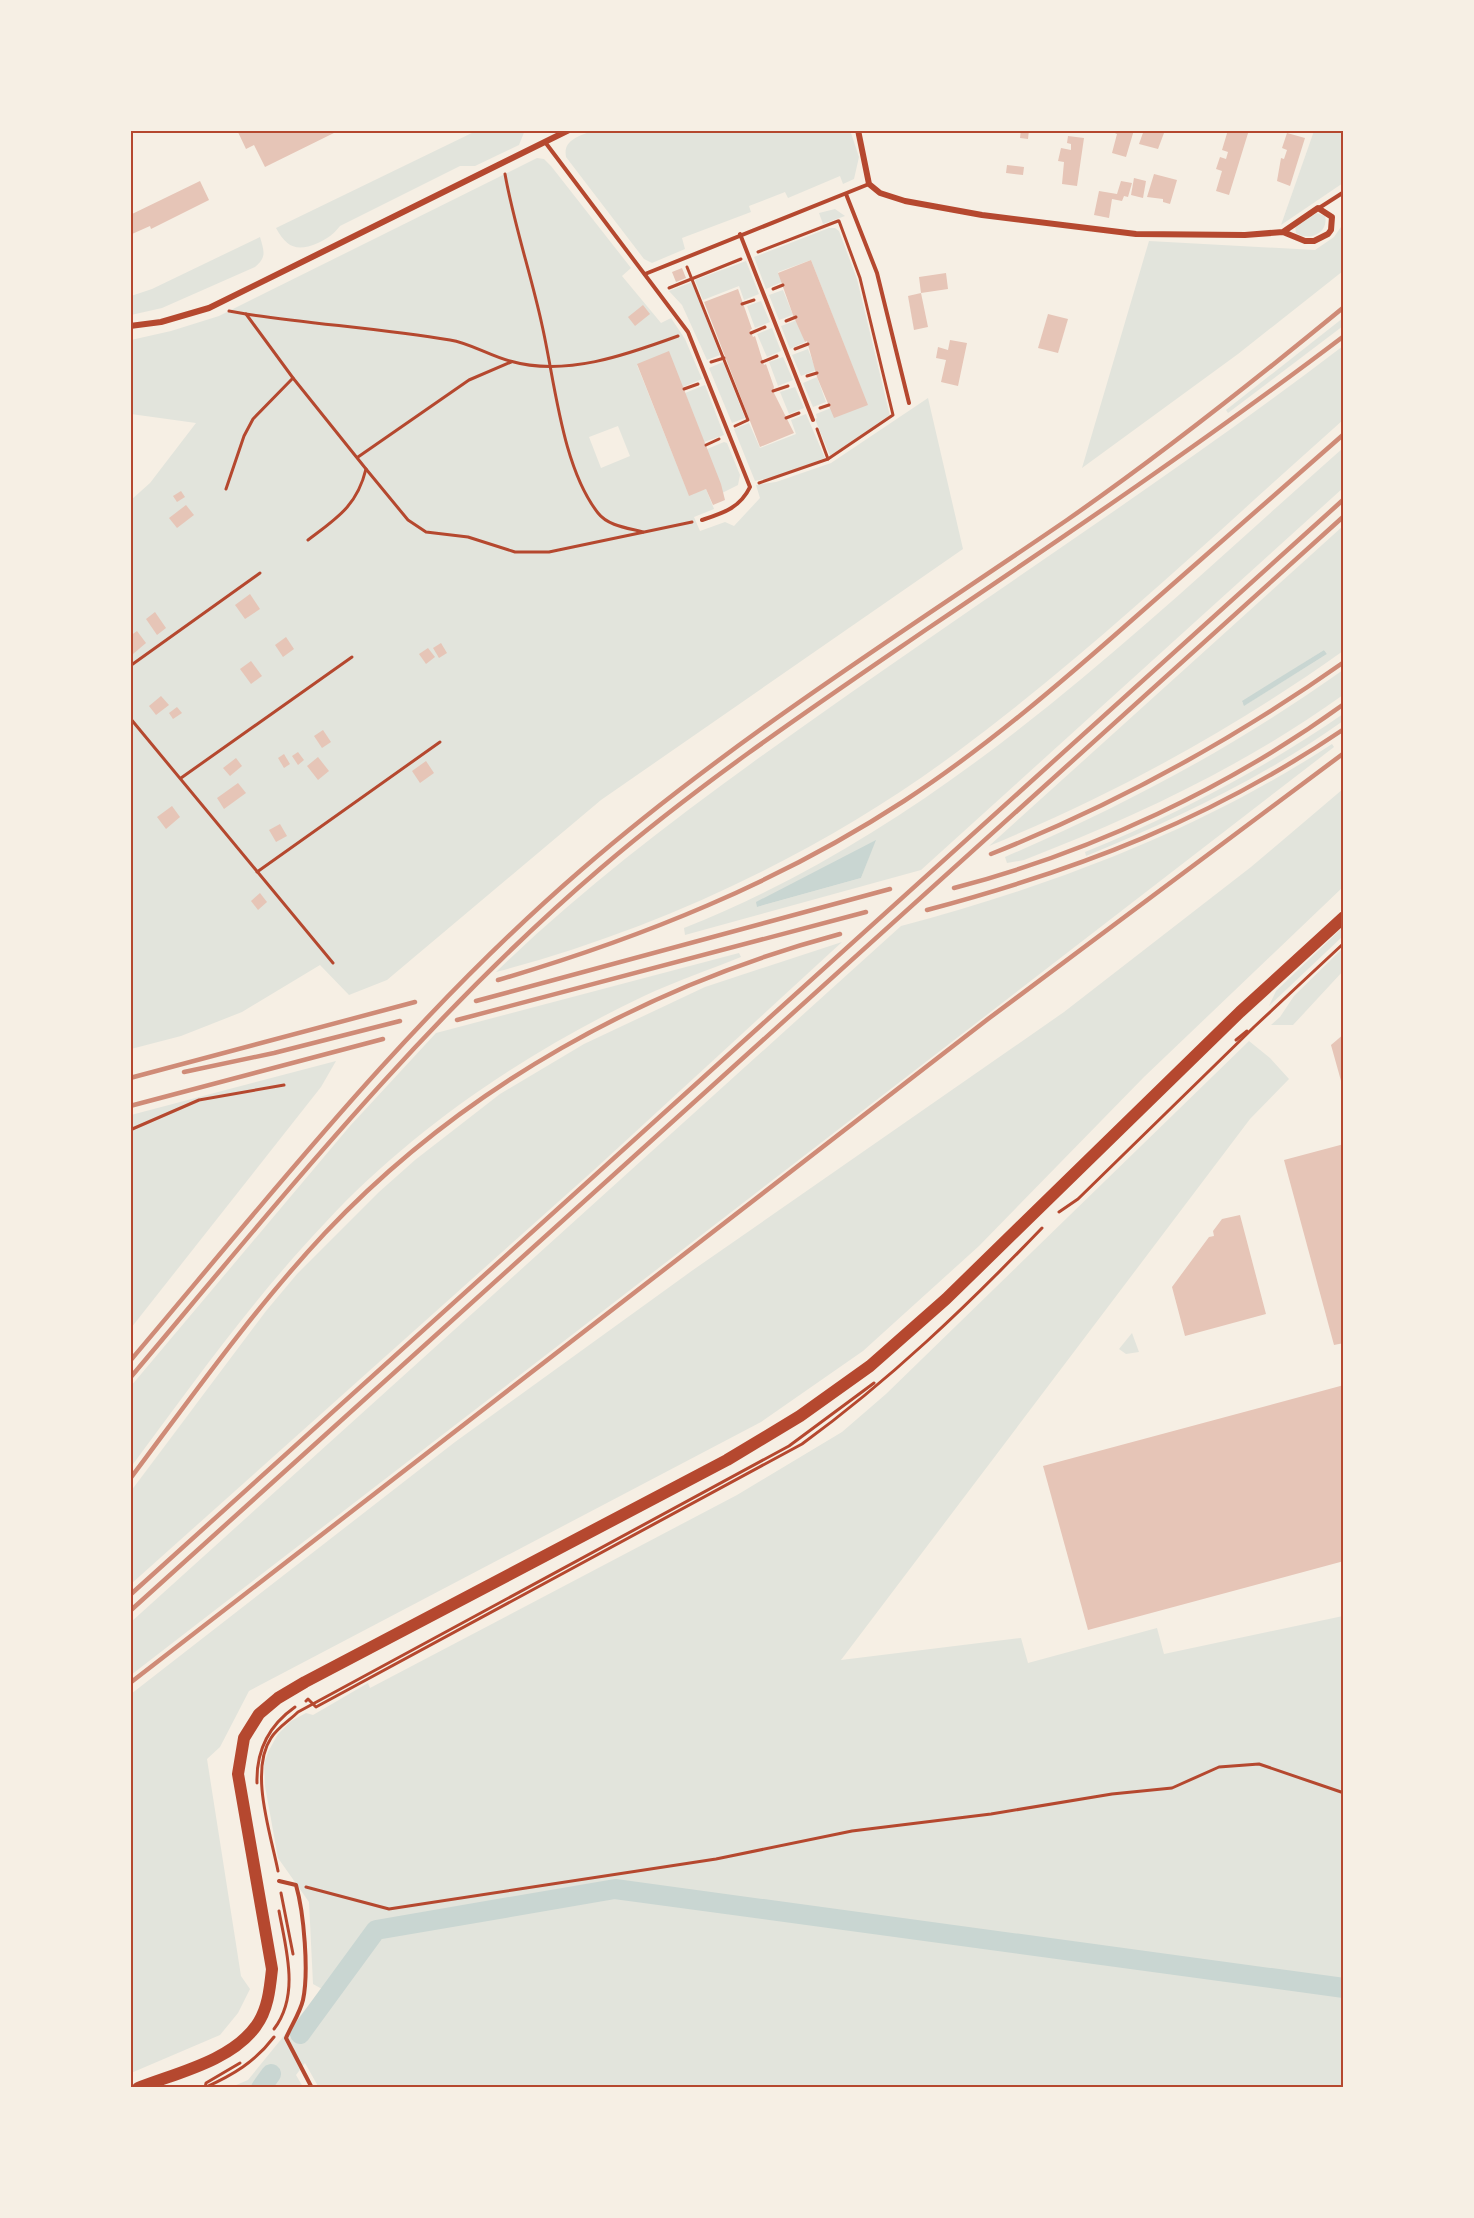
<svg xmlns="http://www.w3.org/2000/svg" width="1474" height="2218" font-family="'DM Sans',sans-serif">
	<rect width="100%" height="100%" fill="#f6efe4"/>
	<g fill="#e2e4dc" fill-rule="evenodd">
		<path d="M525 130 519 145 475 166H460L340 226C333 235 328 238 318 243 297 252 287 248 276 228L476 131Z"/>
		<path d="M850 130 859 157 854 179 843 184 840 176 788 198 785 192 749 206 751 212 682 238 685 249 652 263 644 259 566 157C563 140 578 137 591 131Z"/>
		<polygon points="1314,131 1343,131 1343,183 1281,225"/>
		<path d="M537 158 544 159 551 166 631 268 622 276 661 323 671 318 685 339 702 379 683 387 637 365 689 495 706 489 714 509 694 517 700 531 725 522 734 526 760 498 756 485 776 482 831 463 928 398 963 549 601 800 387 980 349 995 320 965 242 1012 181 1036 131 1049V500L150 483 196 423 131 414V340L171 331 219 316ZM618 426 630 456 601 468 589 437Z"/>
		<polygon points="835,209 845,216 823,224 819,213"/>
		<path d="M1317 213 1325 216C1329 233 1309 242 1296 233L1295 226Z"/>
		<polygon points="1343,224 1343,271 1238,354 1082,468 1149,241 1315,250 1334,237"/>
		<polygon points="829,228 835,228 839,231 857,279 890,416 830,456 815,419 817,418 816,414 831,408 867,404 811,260 778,272 782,282 766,289 754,257"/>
		<path d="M260 237C264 251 267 257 255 267L162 308 131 315V296L152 289Z"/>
		<polygon points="746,261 759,294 744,300 739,286 703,300 695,280"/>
		<polygon points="692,282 720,355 707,360 682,305 669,291"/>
		<polygon points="783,290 793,315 779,320 769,295"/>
		<polygon points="761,301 770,322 755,328 747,306"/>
		<polygon points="1343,318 1343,326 1228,413 1226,410"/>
		<polygon points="797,320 805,342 790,349 781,326"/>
		<polygon points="772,328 781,351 767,357 757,334"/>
		<path d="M1343 346V420C1217 532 1093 651 957 752 821 853 660 929 496 972 604 867 727 780 849 694 1014 578 1183 468 1343 346Z"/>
		<polygon points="808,349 816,370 801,376 792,355"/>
		<polygon points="783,357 793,380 778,386 769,362"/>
		<polygon points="723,362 745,418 732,423 709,368"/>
		<polygon points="817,377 826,402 813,407 803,383"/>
		<polygon points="705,385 724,435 704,442 685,393"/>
		<polygon points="795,387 804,408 789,414 780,392"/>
		<polygon points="806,414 825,458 778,476 755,481 734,429 749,423 760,448 796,434 791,420"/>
		<polygon points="724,442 727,443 740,475 738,485 722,493 707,449"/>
		<path d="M1343 448V488L921 870 685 935 684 928C944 825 1138 629 1343 448ZM875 841 861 878 757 907Z"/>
		<path d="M1343 526V651C1232 730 1115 794 989 846ZM1324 650 1327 654 1245 705 1242 702Z"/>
		<path d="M1343 670V695C1244 766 1137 816 1024 860L1007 863 1005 857C1129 803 1233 748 1343 670Z"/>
		<path d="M1343 714V721C1264 777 1177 819 1086 856L1085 852C1176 815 1262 770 1343 714Z"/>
		<path d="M1332 744 1334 747 131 1675V1622L901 926C1054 885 1199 831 1332 744Z"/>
		<polygon points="1343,789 1343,887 1144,1077 979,1246 863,1351 761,1422 249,1691 220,1747 207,1759 241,1976 250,1989 238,2013 220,2035 131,2073 131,1694 455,1442 693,1270 1064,1012 1251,867"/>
		<polygon points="1343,927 1343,936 1269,1006 1276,991"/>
		<polygon points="842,942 595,1169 131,1584 131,1491 266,1311 297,1274 379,1192 415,1160 500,1094 584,1044 705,987"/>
		<polygon points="1343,948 1343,971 1293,1025 1271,1025 1280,1017 1294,996"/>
		<path d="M739 953 741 957C709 970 676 981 644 996 528 1051 413 1128 325 1223 253 1299 193 1383 131 1467V1386L350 1126 436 1033Z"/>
		<polygon points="1249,1041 1270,1058 1289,1079 1250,1119 841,1660 1021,1638 1028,1663 1157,1628 1164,1654 1343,1616 1343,2087 319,2088 305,2063 296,2075 303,2087 229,2088 248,2080 322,1989 313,1984 309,1902 278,1858 265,1786 264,1764 268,1752 278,1734 291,1721 306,1713 313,1715 368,1683 370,1688 737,1495 842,1432 886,1394"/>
		<polygon points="336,1061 321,1087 131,1328 131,1115"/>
		<polygon points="1132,1333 1139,1352 1126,1354 1119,1349"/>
	</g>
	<g fill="#c9d6d2">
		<polygon points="1324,650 1327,654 1244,706 1242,701"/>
		<polygon points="876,840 861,878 757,907 756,902"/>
	</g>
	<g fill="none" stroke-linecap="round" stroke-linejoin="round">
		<g stroke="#c9d6d2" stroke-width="20">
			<polyline points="300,2034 376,1930 615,1889 1344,1988"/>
			<polyline points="261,2088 271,2074"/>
		</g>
	</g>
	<g fill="#e6c5b7">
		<polygon points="237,130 340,130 265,167 254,145 246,149"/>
		<polygon points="1021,130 1029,130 1028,139 1020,138"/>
		<polygon points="1108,130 1134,130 1126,157 1112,153 1117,134"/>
		<polygon points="1144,130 1164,133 1158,149 1139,144"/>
		<polygon points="1228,130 1249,130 1229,195 1216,191 1222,171 1216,169 1220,157 1226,159 1228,152 1222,150"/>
		<polygon points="1287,133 1305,138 1290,186 1277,181 1281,158 1284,159 1287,150 1282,148"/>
		<polygon points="1068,136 1084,138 1077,186 1062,184 1064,162 1058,161 1061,148 1071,150 1071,144 1067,143"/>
		<polygon points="1007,165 1024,167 1023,175 1006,173"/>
		<polygon points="1154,174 1177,180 1170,204 1163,202 1163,199 1147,197"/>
		<polygon points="1134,178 1146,181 1143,198 1131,195"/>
		<polygon points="200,181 209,200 151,229 150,226 132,234 130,215"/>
		<polygon points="1121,181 1132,183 1128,197 1124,196 1122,201 1112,199 1109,218 1094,215 1099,191 1117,194"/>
		<polygon points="811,260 868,405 834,418 817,377 807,341 805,342 793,315 778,273"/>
		<polygon points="682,268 686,278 676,282 672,272"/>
		<polygon points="946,273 948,289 921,293 919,277"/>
		<polygon points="738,289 752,329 750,330 753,337 755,336 764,365 766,364 774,387 773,391 794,433 760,447 704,302"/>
		<polygon points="921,293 928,327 914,330 908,296"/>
		<polygon points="643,305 650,314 635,326 628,317"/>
		<polygon points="1048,314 1068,319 1058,353 1038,348"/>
		<polygon points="950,340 967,343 958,386 941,382 946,360 936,358 938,347 948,350"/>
		<polygon points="669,351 721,484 725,500 713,505 706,489 689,496 637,364"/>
		<polygon points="181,491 185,497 177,502 173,496"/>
		<polygon points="186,505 194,515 177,528 169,518"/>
		<polygon points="250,594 260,609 245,619 235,605"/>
		<polygon points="155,612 166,628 157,635 146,619"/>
		<polygon points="137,631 146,643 133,654 130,636"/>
		<polygon points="286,637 294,649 283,657 275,645"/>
		<polygon points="441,643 447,653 439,658 433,648"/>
		<polygon points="428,648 435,657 426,664 419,654"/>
		<polygon points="251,661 262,676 251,684 240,669"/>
		<polygon points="161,696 169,705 156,715 149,706"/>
		<polygon points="177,707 182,713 173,719 169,713"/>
		<polygon points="323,730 331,742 322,748 314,736"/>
		<polygon points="298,752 304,760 298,765 292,756"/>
		<polygon points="284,754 290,764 284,768 278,758"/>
		<polygon points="318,757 329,771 318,780 307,766"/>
		<polygon points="236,758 242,766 230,776 223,768"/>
		<polygon points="426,761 434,773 420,783 412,771"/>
		<polygon points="238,783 246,793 224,809 217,798"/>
		<polygon points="172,806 180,817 166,829 157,817"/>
		<polygon points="280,824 287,836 276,842 269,830"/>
		<polygon points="260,893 267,902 258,910 251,901"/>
		<polygon points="1344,1034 1344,1088 1343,1088 1331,1045"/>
		<polygon points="1344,1144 1344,1343 1334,1345 1284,1160"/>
		<polygon points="1240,1215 1266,1314 1185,1336 1172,1287 1209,1237 1214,1236 1213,1231 1222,1219"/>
		<polygon points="1344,1385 1344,1561 1088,1630 1043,1466"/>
	</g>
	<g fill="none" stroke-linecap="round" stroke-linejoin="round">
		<g stroke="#b5482f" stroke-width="3">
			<path d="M505 174C514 225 531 274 542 325 555 382 562 467 598 513 608 526 628 528 643 532"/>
			<polyline points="758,252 838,221"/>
			<polyline points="687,267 748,420 735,426"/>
			<polyline points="669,288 741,259"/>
			<polyline points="773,289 783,285"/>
			<polyline points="742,304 754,300"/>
			<path d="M229 311 246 314 293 378 366 469C357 506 337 518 308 540"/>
			<path d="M246 314C314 324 382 329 450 340 470 343 490 356 510 361 565 377 626 355 678 336"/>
			<polyline points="786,321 796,317"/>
			<polyline points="751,333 765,327"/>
			<polyline points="795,349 808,344"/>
			<polyline points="711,362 724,358"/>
			<polyline points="762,362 777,356"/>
			<polyline points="807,376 817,373"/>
			<polyline points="684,389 698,384"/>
			<polyline points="773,391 788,386"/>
			<polyline points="820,408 829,405"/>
			<polyline points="786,418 799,413"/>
			<polyline points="817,429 828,459"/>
			<polyline points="706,445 719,439"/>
			<polyline points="358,457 469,380 511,362"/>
			<polyline points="366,469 408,520 426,532 468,537 515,552 549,552 692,522"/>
			<polyline points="759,483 828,459 893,415 860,278 839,221"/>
			<polyline points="226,489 244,436 253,419 293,378"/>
			<polyline points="130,666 260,573"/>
			<polyline points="130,718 333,963"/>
			<polyline points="181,778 352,657"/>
			<polyline points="257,872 440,742"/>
			<polyline points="1236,1040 1247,1031"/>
			<polyline points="130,1130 199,1100 284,1085"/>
			<polyline points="1059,1212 1078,1199 1254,1027 1344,943"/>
			<path d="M306 1701 308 1699 316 1707 802 1444C890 1380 967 1306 1042 1228"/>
			<path d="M257 1783C256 1751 268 1726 295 1707"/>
			<path d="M278 1871C271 1835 249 1771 271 1738 277 1728 290 1720 298 1712L789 1446 874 1383"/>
			<polyline points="306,1887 389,1909 716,1859 852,1831 991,1814 1112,1794 1172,1788 1219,1767 1259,1764 1344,1793"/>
			<polyline points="281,1893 293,1954"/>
			<path d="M274 2029C300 1995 286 1949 279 1911"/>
			<path d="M204 2088C233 2075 255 2062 274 2037"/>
			<polyline points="205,2088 206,2083 240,2063"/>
		</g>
		<g stroke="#b5482f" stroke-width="4">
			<path d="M545 142 688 332 750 487C740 508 723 513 702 520"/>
			<polyline points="846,194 877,273 909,403"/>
			<polyline points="1319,208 1344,192"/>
			<polyline points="740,234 813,420"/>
			<polyline points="645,274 869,184"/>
			<path d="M279 1881 296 1885C304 1913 309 1972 303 2000 300 2013 291 2026 286 2038L312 2088"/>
		</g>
		<g stroke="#b5482f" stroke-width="6">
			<polyline points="858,130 869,184 880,193 905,201 982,215 1136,234 1245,235 1283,232 1305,241 1314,241 1328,234 1331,230 1332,217 1318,208 1283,232"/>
			<polyline points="130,326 161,322 209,308 569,130"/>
		</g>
		<path stroke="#b5482f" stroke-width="12" d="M138 2088C176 2073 231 2061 256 2026 268 2010 270 1988 272 1969L238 1774 244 1738 259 1714 278 1698 305 1682 727 1460 800 1416 870 1366 946 1299 1240 1012 1344 917"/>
		<g stroke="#cf8b77" stroke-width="4.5">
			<path d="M991 854C1117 804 1233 740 1344 662"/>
			<path d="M954 888C1092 852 1228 788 1344 704"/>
			<path d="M927 910C1081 869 1211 819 1344 729"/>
			<path d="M498 980C641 938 778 883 904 801 988 746 1064 680 1140 613 1208 554 1276 494 1344 434"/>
			<polyline points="476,1001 890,889"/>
			<polyline points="457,1020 866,912"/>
			<polyline points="184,1072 274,1053 400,1021"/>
			<polyline points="130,1078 415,1002"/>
			<polyline points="130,1106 383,1039"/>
			<path d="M130 1361C274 1191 411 1017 580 871 731 740 902 633 1067 520 1162 454 1254 381 1344 307"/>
			<path d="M130 1378C280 1200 424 1019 601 868 704 780 816 705 927 629 1068 534 1208 439 1344 336"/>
			<path d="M130 1479C193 1395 253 1310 325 1233 464 1086 646 986 840 934"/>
			<polyline points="130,1595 1344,499"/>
			<polyline points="130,1611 1344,516"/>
			<polyline points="130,1683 988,1019 1344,753"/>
		</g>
	</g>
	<rect width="1474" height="2218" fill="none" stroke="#f6efe4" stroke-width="264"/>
	<rect x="132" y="132" width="1210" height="1954" fill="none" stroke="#b5482f" stroke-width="2"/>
</svg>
